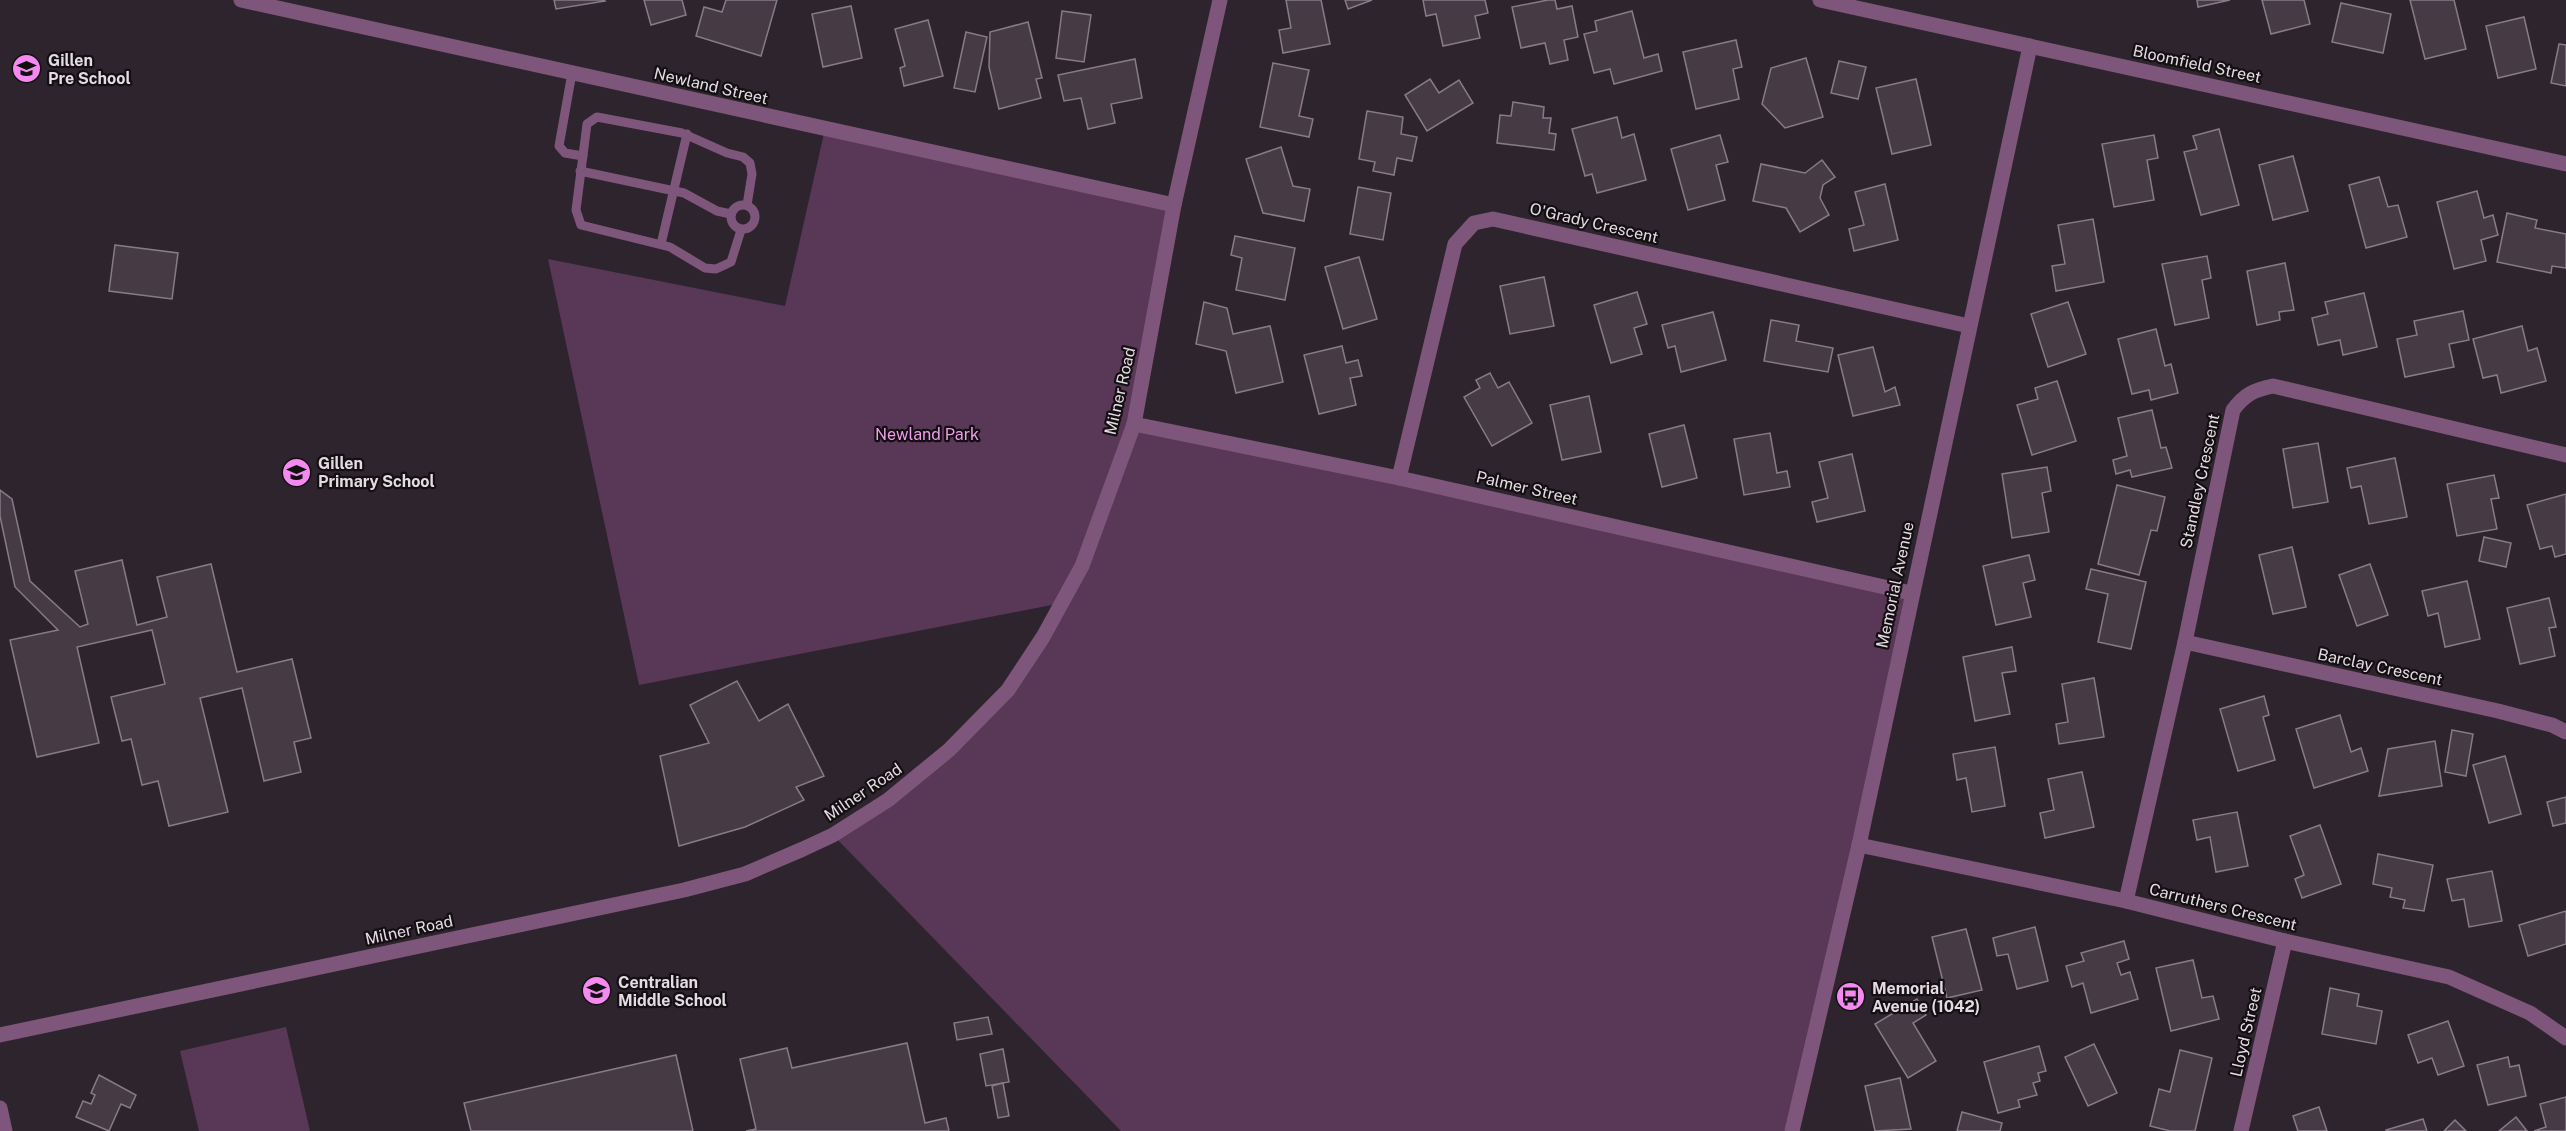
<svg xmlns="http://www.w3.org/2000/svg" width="2566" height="1131" font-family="'Public Sans',sans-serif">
	<rect width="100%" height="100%" fill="#2e242d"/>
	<g fill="#593757">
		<polygon points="825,129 1174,205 1134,424 1911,593 1792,1131 1121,1131 833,835 888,800 1008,690 1062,603 639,685 548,259 785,306"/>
		<polygon points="286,1027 310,1131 199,1131 180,1051"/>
	</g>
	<g fill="#463b45" stroke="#887b86" stroke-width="1.5">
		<polygon points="554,0 604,0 605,1 556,9"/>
		<polygon points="644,0 682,0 686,15 651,25"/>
		<polygon points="726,0 777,0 761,56 696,36 704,7 722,12"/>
		<polygon points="1286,0 1321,0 1330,44 1283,53 1279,30 1291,28"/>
		<polygon points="1345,0 1372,0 1348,9"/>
		<polygon points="1423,0 1485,0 1488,13 1475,16 1480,38 1443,46 1436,14 1426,16"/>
		<polygon points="1548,0 1555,0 1557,9 1572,6 1578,37 1564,40 1568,60 1550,64 1545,43 1521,48 1512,7"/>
		<polygon points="2197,0 2230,0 2198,7"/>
		<polygon points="2262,0 2304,0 2310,24 2271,34"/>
		<polygon points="2410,0 2454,0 2466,49 2425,59"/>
		<polygon points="2341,3 2391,14 2383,53 2332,42"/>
		<polygon points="851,6 862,58 823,67 812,14"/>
		<polygon points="1062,11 1091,15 1084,62 1056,58"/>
		<polygon points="1632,11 1644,58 1658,54 1662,71 1614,84 1610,69 1594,73 1584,34 1597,31 1595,21"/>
		<polygon points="2524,17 2536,69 2498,78 2486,26"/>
		<polygon points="928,20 943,76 904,86 900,68 905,66 895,29"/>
		<polygon points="1028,22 1042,78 1036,79 1041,98 999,109 989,67 990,32"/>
		<polygon points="966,32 987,37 975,92 954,88"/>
		<polygon points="1736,40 1742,67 1733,69 1739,99 1696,109 1683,52"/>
		<polygon points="2559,44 2566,45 2566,86 2551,83"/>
		<polygon points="1806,58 1823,117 1785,128 1762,104 1771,68"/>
		<polygon points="1135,59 1142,98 1111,104 1115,123 1088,129 1081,98 1064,101 1058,75"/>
		<polygon points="1839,61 1866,67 1858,99 1831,93"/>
		<polygon points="1273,63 1309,70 1299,116 1313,119 1309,137 1260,127"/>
		<polygon points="1430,79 1439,93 1459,80 1473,103 1427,131 1405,95"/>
		<polygon points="1916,79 1931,145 1892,154 1876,88"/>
		<polygon points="1513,102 1544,107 1543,118 1551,118 1549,133 1556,134 1554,150 1497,143 1500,115 1511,116"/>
		<polygon points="1367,111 1403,117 1401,134 1417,137 1412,161 1397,158 1394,175 1373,171 1375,162 1359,159"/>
		<polygon points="1617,117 1622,138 1634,134 1646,180 1597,193 1592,174 1585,176 1572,129"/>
		<polygon points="2219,129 2239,205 2201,215 2184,152 2197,149 2193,136"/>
		<polygon points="1720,135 1728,162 1716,165 1725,200 1688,210 1671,149"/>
		<polygon points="2154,135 2158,158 2147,160 2154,200 2114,207 2102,144"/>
		<polygon points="1281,147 1293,186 1310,189 1304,221 1263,213 1246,159"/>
		<polygon points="2293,156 2308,211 2273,220 2259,165"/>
		<polygon points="1822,160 1835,177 1823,185 1820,198 1829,215 1800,232 1786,208 1753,201 1761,164 1805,173"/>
		<polygon points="2379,177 2388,207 2398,205 2407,237 2366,248 2349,185"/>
		<polygon points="1885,184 1898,240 1854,251 1849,229 1864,225 1855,192"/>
		<polygon points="1358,187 1391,193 1383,240 1350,234"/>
		<polygon points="2477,191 2484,218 2493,215 2498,235 2481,240 2486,261 2454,269 2437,202"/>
		<polygon points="2507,213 2537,220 2535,228 2566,234 2566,268 2552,266 2551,273 2497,262"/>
		<polygon points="2093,219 2104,282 2056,291 2052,266 2065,264 2058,225"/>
		<polygon points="1235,236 1295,248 1285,300 1236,290 1242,258 1231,255"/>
		<polygon points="115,245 178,253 172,299 109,291"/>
		<polygon points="2207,256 2211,278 2202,280 2209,318 2175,325 2162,264"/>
		<polygon points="1359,257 1377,319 1343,329 1325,267"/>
		<polygon points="2285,263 2294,310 2279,312 2280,320 2257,325 2247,271"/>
		<polygon points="1544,277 1554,326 1510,334 1500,286"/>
		<polygon points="1637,292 1647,324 1634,328 1642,354 1611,363 1594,305"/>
		<polygon points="2364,293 2377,347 2343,355 2340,340 2318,345 2312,318 2328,314 2325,302"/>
		<polygon points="1204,302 1227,308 1233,334 1270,326 1283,382 1236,393 1226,351 1196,344"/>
		<polygon points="2068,302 2086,354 2048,367 2031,314"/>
		<polygon points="2463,311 2469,340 2449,344 2454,367 2405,377 2397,339 2417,335 2414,321"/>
		<polygon points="1713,312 1726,360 1681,372 1675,346 1668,348 1662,325"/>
		<polygon points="1771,320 1799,325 1796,341 1833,348 1828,372 1764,361"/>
		<polygon points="2522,326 2528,351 2537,348 2546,381 2501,393 2497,375 2483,378 2473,339"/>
		<polygon points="2156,329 2165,366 2171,364 2178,393 2151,400 2149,390 2132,394 2118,339"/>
		<polygon points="1342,346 1346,363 1358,360 1362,376 1350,378 1356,405 1319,414 1304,355"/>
		<polygon points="1873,347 1885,392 1895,387 1900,405 1853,416 1838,355"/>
		<polygon points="1490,373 1498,388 1509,382 1532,423 1492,446 1464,397 1480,388 1476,380"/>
		<polygon points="2057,381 2076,441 2032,455 2017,405 2038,399 2035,388"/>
		<polygon points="1589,396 1601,452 1562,460 1550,405"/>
		<polygon points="2152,410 2161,448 2166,447 2172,468 2132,477 2130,470 2116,474 2113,460 2127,456 2118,418"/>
		<polygon points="1684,425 1697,478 1662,487 1649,434"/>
		<polygon points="1770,433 1777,473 1787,471 1790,487 1744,495 1734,439"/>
		<polygon points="2318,443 2328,502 2293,508 2283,449"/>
		<polygon points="1852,454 1865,511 1817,522 1812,502 1828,498 1819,462"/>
		<polygon points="2395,458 2407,517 2369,524 2361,486 2351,488 2347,468"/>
		<polygon points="2047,467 2051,491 2042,493 2049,532 2012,538 2002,474"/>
		<polygon points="2494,475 2499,498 2491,499 2497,529 2457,536 2447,484"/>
		<polygon points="2117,485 2165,497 2157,531 2151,530 2139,575 2098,564"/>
		<polygon points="0,490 12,499 30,581 80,627 88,624 75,571 122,560 137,625 167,617 157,577 211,564 237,672 292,659 311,738 294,742 301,772 264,781 242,688 200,698 228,812 169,826 158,781 142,785 131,739 122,741 111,697 165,684 152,630 77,647 99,743 37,757 10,640 58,630 15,587 0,516"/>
		<polygon points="2566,494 2566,554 2555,557 2552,546 2540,549 2527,505"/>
		<polygon points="2484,537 2511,543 2506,567 2479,561"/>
		<polygon points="2292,547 2306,607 2273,614 2259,555"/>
		<polygon points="2029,555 2035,580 2023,583 2031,617 1996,625 1983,566"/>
		<polygon points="2370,564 2388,615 2357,626 2339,575"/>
		<polygon points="2091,569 2146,582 2131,649 2098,642 2108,594 2086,589"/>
		<polygon points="2467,581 2480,639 2445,647 2438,613 2428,616 2422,591"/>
		<polygon points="2549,598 2556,627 2549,628 2555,656 2520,664 2507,608"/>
		<polygon points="2012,647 2016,671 2002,673 2010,714 1975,721 1963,657"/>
		<polygon points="2094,678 2104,737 2059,744 2056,724 2068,722 2062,684"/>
		<polygon points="737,681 759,721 788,704 824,776 796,787 804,800 745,827 679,846 660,756 709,743 690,705"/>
		<polygon points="2264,696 2269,715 2263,717 2275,760 2238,771 2220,709"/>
		<polygon points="2340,715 2351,752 2361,748 2368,771 2314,788 2296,729"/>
		<polygon points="2452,730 2473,734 2466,776 2445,772"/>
		<polygon points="2435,741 2442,786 2379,796 2388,749"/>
		<polygon points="1995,747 2005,806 1972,812 1966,778 1957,780 1953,754"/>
		<polygon points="2505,756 2521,814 2489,823 2473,765"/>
		<polygon points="2082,772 2094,827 2045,838 2040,813 2054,810 2048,779"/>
		<polygon points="2566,797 2566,823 2553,826 2547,802"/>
		<polygon points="2237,812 2248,866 2216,872 2210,837 2197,840 2193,820"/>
		<polygon points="2320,825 2341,884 2302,898 2295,879 2304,875 2290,836"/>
		<polygon points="2378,854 2433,865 2424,911 2403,908 2405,900 2390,897 2392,888 2373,884"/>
		<polygon points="2492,871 2502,921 2469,927 2464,899 2452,901 2447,879"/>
		<polygon points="2566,911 2566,944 2528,956 2519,925"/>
		<polygon points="2035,927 2048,981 2017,989 2008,954 1997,956 1993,938"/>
		<polygon points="1966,929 1982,990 1947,998 1932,937"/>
		<polygon points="2124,941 2129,959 2117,963 2121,975 2130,972 2138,999 2091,1013 2083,983 2072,987 2066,966 2084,961 2081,953"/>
		<polygon points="2193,960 2202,998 2213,996 2219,1019 2171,1031 2156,968"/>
		<polygon points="2330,988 2359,994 2357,1006 2382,1011 2376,1044 2322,1034"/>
		<polygon points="1917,999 1926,1015 1913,1023 1936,1061 1908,1078 1875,1024"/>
		<polygon points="988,1017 992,1034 957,1040 954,1023"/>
		<polygon points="2448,1021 2464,1066 2438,1075 2432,1058 2418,1063 2408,1035"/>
		<polygon points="907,1043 925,1123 946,1118 949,1131 746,1131 756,1129 740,1059 787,1048 792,1068"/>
		<polygon points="2094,1044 2117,1093 2088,1106 2065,1057"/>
		<polygon points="2039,1046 2046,1071 2038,1073 2040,1081 2033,1083 2037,1095 2018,1100 2020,1107 1998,1113 1984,1062"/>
		<polygon points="1003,1049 1009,1082 986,1086 980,1054"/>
		<polygon points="2180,1050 2212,1058 2195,1131 2170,1131 2150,1126 2159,1089 2170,1092"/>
		<polygon points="676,1055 693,1131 471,1131 464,1103"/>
		<polygon points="2508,1057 2510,1067 2519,1065 2526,1096 2488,1105 2477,1065"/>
		<polygon points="99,1075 136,1095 130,1108 121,1104 109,1131 76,1117 83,1101 91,1104 95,1095 91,1093"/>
		<polygon points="1900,1078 1911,1129 1875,1131 1865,1086"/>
		<polygon points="1003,1083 1009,1116 998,1118 992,1086"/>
		<polygon points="2566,1097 2566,1131 2534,1131 2546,1127 2540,1104"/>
		<polygon points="2319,1107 2327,1131 2298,1131 2293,1116"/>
		<polygon points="1962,1112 2002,1123 2000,1131 1957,1131"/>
		<polygon points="2516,1117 2527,1131 2499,1131"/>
		<polygon points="2423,1119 2427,1131 2386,1131 2386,1130"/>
		<polygon points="2455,1120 2466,1131 2444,1131"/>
	</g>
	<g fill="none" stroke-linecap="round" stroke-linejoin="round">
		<g stroke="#7e567b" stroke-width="9">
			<polyline points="572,73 559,146 565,153 583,156"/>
			<polyline points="580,171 684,193 717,211 731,214"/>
			<circle cx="743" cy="217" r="12"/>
			<polyline points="741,230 731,262 716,269 705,268 670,247 581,225 576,210 587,124 597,117 682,133 727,153 743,157 750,163 752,174 747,205"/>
			<polyline points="661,244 687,134"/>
		</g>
		<g stroke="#7e567b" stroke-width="15">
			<polyline points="241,0 1174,205"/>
			<polyline points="1820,0 2566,164"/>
			<polyline points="1134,424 1399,478 1911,593"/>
			<polyline points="1399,478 1455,244 1474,223 1493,219 1969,326"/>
			<polyline points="2185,642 2498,711 2552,725 2566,732"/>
			<polyline points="1859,845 2126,901 2285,941 2449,977 2530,1013 2566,1038"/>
			<path d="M2126 901 2185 642 2233 410C2245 394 2254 390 2273 386L2566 455"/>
			<polyline points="0,1035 684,890 745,874 803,849 833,835 888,800 949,750 1008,690 1043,637 1082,566 1134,424 1174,205 1220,0"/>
			<polyline points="0,1108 5,1131"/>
			<polyline points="1792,1131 1859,845 2030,46"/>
			<polyline points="2241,1131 2285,941"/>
		</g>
	</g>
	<defs>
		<symbol id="school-disc" viewBox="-11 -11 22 22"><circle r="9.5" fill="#f489ef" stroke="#140f13"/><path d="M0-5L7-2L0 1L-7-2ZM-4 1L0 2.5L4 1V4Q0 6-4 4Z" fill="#111"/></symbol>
		<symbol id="bus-disc" viewBox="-11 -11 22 22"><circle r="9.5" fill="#f489ef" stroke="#140f13"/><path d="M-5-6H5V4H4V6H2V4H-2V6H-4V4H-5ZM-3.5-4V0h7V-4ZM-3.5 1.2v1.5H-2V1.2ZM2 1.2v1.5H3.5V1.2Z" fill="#111"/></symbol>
	</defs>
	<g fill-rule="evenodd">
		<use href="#school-disc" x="10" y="52" width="33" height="33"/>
		<use href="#school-disc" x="280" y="456" width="33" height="33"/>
		<use href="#school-disc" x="580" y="974" width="33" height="33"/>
		<use href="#bus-disc" x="1834" y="980" width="33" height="33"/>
	</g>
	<g text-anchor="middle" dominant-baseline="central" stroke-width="4.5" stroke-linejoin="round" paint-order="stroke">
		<g font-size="16" font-weight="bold" fill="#e3dce2" stroke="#140f13" text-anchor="start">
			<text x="48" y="60">Gillen<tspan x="48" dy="18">Pre School</tspan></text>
			<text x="318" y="463">Gillen<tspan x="318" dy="18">Primary School</tspan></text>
			<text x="618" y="982">Centralian<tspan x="618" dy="18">Middle School</tspan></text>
			<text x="1872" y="988">Memorial<tspan x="1872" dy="18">Avenue (1042)</tspan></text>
		</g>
		<g font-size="16" fill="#e3dce2" stroke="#140f13">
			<text transform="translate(2197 64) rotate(12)">Bloomfield Street</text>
			<text transform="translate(711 86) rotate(13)">Newland Street</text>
			<text transform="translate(1594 223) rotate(13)">O'Grady Crescent</text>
			<text transform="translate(1120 391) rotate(-77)">Milner Road</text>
			<text transform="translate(2200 481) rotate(-78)">Standley Crescent</text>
			<text transform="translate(1527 488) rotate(13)">Palmer Street</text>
			<text transform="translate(1895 585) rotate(-78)">Memorial Avenue</text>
			<text transform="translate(2380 667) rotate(12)">Barclay Crescent</text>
			<text transform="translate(863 792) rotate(-34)">Milner Road</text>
			<text transform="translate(2223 907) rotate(14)">Carruthers Crescent</text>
			<text transform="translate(409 930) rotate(-12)">Milner Road</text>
			<text transform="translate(2246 1032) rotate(-77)">Lloyd Street</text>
		</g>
		<g font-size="16" fill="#ef9eea" stroke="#140f13">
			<text x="927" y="434">Newland Park</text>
		</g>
	</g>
</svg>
